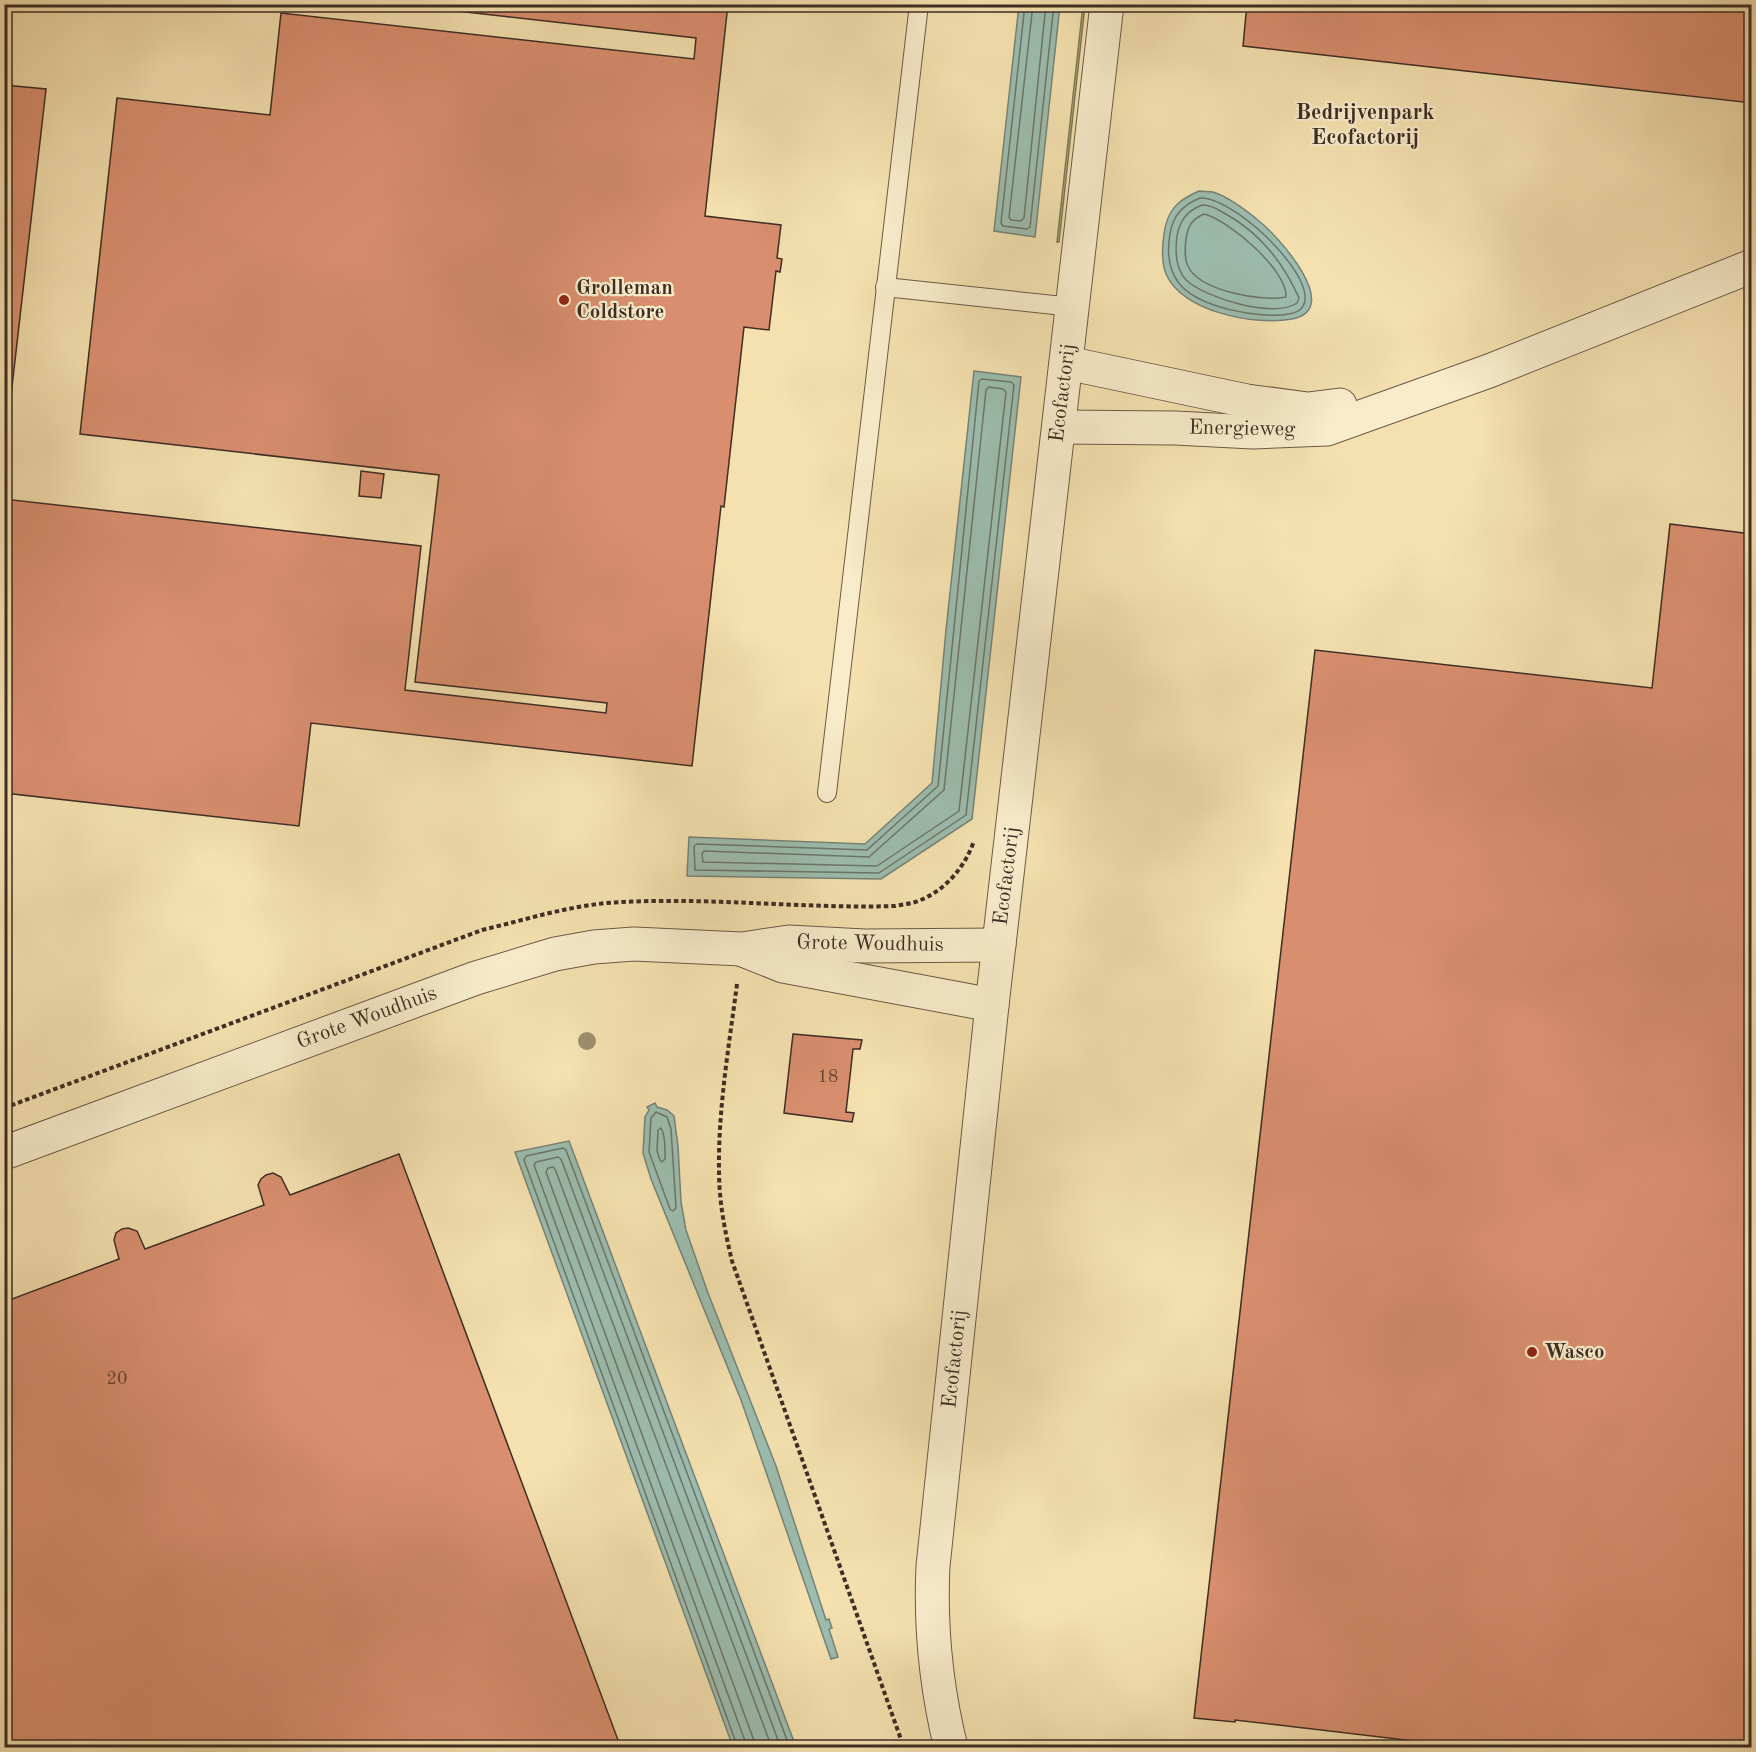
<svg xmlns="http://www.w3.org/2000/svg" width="1756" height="1752" font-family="'Old Standard TT',serif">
	<rect width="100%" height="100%" fill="#f4e1af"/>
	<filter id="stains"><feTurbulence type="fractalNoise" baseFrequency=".00333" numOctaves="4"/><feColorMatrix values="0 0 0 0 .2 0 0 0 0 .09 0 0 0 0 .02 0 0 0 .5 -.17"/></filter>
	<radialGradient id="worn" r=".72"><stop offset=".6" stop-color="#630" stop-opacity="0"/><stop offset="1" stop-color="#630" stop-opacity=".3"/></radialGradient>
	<polygon fill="#bfc288" stroke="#7e7856" stroke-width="1.5" points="1083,5 1085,5 1059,242 1057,242"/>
	<g fill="#9cbdaf" stroke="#768377" stroke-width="1.5">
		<polygon points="1019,5 1060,5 1035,237 994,231"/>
		<path d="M1199 191C1204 192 1209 191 1213 192 1229 197 1247 211 1259 221 1278 236 1344 309 1292 319 1256 326 1182 312 1166 274 1161 261 1162 247 1164 234 1167 210 1178 200 1199 191Z"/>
		<polygon points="974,371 1021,377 972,819 881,879 687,876 689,837 865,844 932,783 946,630"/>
		<polygon points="655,1103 657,1107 667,1110 674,1116 678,1146 681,1202 686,1230 708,1293 776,1466 826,1620 829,1619 832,1628 829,1629 838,1657 831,1659 741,1400 651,1179 643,1153 645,1117 649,1110 647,1107"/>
		<polygon points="569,1141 796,1747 733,1747 515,1152"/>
	</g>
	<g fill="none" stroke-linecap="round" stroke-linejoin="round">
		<g stroke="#6c756a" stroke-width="1.5">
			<polyline points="1025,4 1001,223 1003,226 1027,229 1030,227 1054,4"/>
			<polyline points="1033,4 1009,217 1011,220 1021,221 1024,218 1046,4"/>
			<path d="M1200 198C1241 197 1345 305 1289 314 1260 319 1197 308 1178 282 1168 268 1167 251 1170 234 1173 215 1183 205 1200 198Z"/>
			<path d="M1202 205C1211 205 1217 209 1224 213 1259 232 1283 262 1299 298L1297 303C1274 319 1205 298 1186 280 1175 268 1175 251 1177 236 1180 220 1187 211 1202 205Z"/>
			<path d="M1204 214C1229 220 1288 271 1286 297 1262 302 1199 291 1188 266 1184 258 1185 248 1186 239 1188 226 1192 219 1204 214Z"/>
			<polygon points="982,379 1011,382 1014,385 966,815 879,873 695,870 694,846 697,844 867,850 938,786 979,381"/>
			<polygon points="989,387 1003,389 1006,392 959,811 877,866 703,862 702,854 704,851 869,857 944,790 986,390"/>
			<polygon points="656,1112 667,1117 671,1129 676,1208 673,1211 670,1209 649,1152 651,1118"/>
			<path d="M661 1128C666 1136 665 1150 665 1159L662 1162 660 1160 657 1151 658 1130Z"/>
			<polyline points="738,1748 524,1160 526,1156 563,1148 566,1150 790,1748"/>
			<polyline points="746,1748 745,1741 534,1165 536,1162 558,1157 561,1159 781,1748"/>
			<polyline points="755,1748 753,1738 546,1172 548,1168 553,1167 555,1169 772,1748"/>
		</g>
	</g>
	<g fill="#d98f6f" stroke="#3d2d24" stroke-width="1.5">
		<polygon points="394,4 728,4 705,216 781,225 777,258 782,259 780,272 776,271 769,330 744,327 724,507 721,506 692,766 311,723 299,826 4,793 4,499 421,546 405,690 606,713 607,703 415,682 439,475 80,434 117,98 270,115 281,13 694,59 696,38"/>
		<polygon points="1247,4 1752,4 1752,103 1243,46"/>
		<polygon points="4,85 46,89 4,457"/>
		<polygon points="361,471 384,474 381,498 359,496"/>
		<polygon points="1670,524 1752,534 1752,1748 1474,1748 1235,1720 1235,1722 1194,1718 1315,650 1652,688"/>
		<polygon points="793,1034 862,1040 860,1049 853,1049 846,1112 854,1113 852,1122 784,1113"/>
		<polygon points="399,1154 621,1748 4,1748 4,1302 119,1259 114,1240 116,1233 122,1229 128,1228 137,1231 145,1249 264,1205 258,1185 261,1179 266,1175 273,1173 281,1177 290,1195"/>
	</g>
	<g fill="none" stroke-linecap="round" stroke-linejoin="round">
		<defs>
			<g id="service">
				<polyline points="885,287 1073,307"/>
				<polyline points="827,793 919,4"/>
			</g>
			<g id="minor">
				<polyline points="1067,363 1247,401 1308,409 1340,405"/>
				<polyline points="1059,427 1175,428 1253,432 1327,429 1489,371 1752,266"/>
				<polyline points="743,950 783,966 992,1005"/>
				<polyline points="4,1153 476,978 555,954 594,947 634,944 742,949 789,942 864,946 999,945"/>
				<path d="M951 1748C936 1687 930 1628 933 1566L992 1005 1107 4"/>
			</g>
		</defs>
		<use href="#service" stroke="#6b5a47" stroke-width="20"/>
		<use href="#minor" stroke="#6b5a47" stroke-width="35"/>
		<g stroke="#3d2d24" stroke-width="4" stroke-dasharray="4.5 3" stroke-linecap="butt">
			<path d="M737 984C729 1046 718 1109 719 1171 719 1202 725 1232 732 1261L904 1748"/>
			<path d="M4 1108 482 930C524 920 565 907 607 903 703 896 800 909 895 906 903 904 911 904 918 901 945 891 965 867 974 841"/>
		</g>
		<use href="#service" stroke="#f8eccb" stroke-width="18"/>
		<use href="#minor" stroke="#f8eccb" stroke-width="33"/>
	</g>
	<circle fill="#9e8e6e" cx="587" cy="1041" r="9"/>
	<g fill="#8f2418" stroke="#f8eccb" stroke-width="2">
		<circle cx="564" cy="300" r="6"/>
		<circle cx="1532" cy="1352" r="6"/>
	</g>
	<g text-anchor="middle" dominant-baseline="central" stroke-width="4.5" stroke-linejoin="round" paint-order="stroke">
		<g font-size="18" fill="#644637">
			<text x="828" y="1077">18</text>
			<text x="117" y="1379">20</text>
		</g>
		<g font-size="21" font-weight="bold" fill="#3d2d24" stroke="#f8eccb" text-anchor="start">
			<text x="576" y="288">Grolleman<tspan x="576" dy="24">Coldstore</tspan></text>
			<text x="1544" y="1352">Wasco</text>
		</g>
		<g font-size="21" fill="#3d2d24" stroke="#f8eccb">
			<text transform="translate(1063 393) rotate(-83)">Ecofactorij</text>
			<text transform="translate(1242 429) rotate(1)">Energieweg</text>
			<text transform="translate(1007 876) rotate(-83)">Ecofactorij</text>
			<text transform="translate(870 944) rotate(1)">Grote Woudhuis</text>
			<text transform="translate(367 1018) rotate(-20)">Grote Woudhuis</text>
			<text transform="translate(955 1359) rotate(-84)">Ecofactorij</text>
		</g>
		<g font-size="22" font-weight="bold" fill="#3d2d24" stroke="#f8eccb">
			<text x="1365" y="113">Bedrijvenpark<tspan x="1365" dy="25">Ecofactorij</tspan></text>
		</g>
	</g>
	<rect width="1756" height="1752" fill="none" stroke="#f4e1af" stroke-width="24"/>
	<rect x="6" y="6" width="1744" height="1740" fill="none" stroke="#3d2d24" stroke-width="3"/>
	<rect x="12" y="12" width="1732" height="1728" fill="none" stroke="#3d2d24" stroke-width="1.5"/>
	<rect width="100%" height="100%" filter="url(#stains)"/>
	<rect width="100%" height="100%" fill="url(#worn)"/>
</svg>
